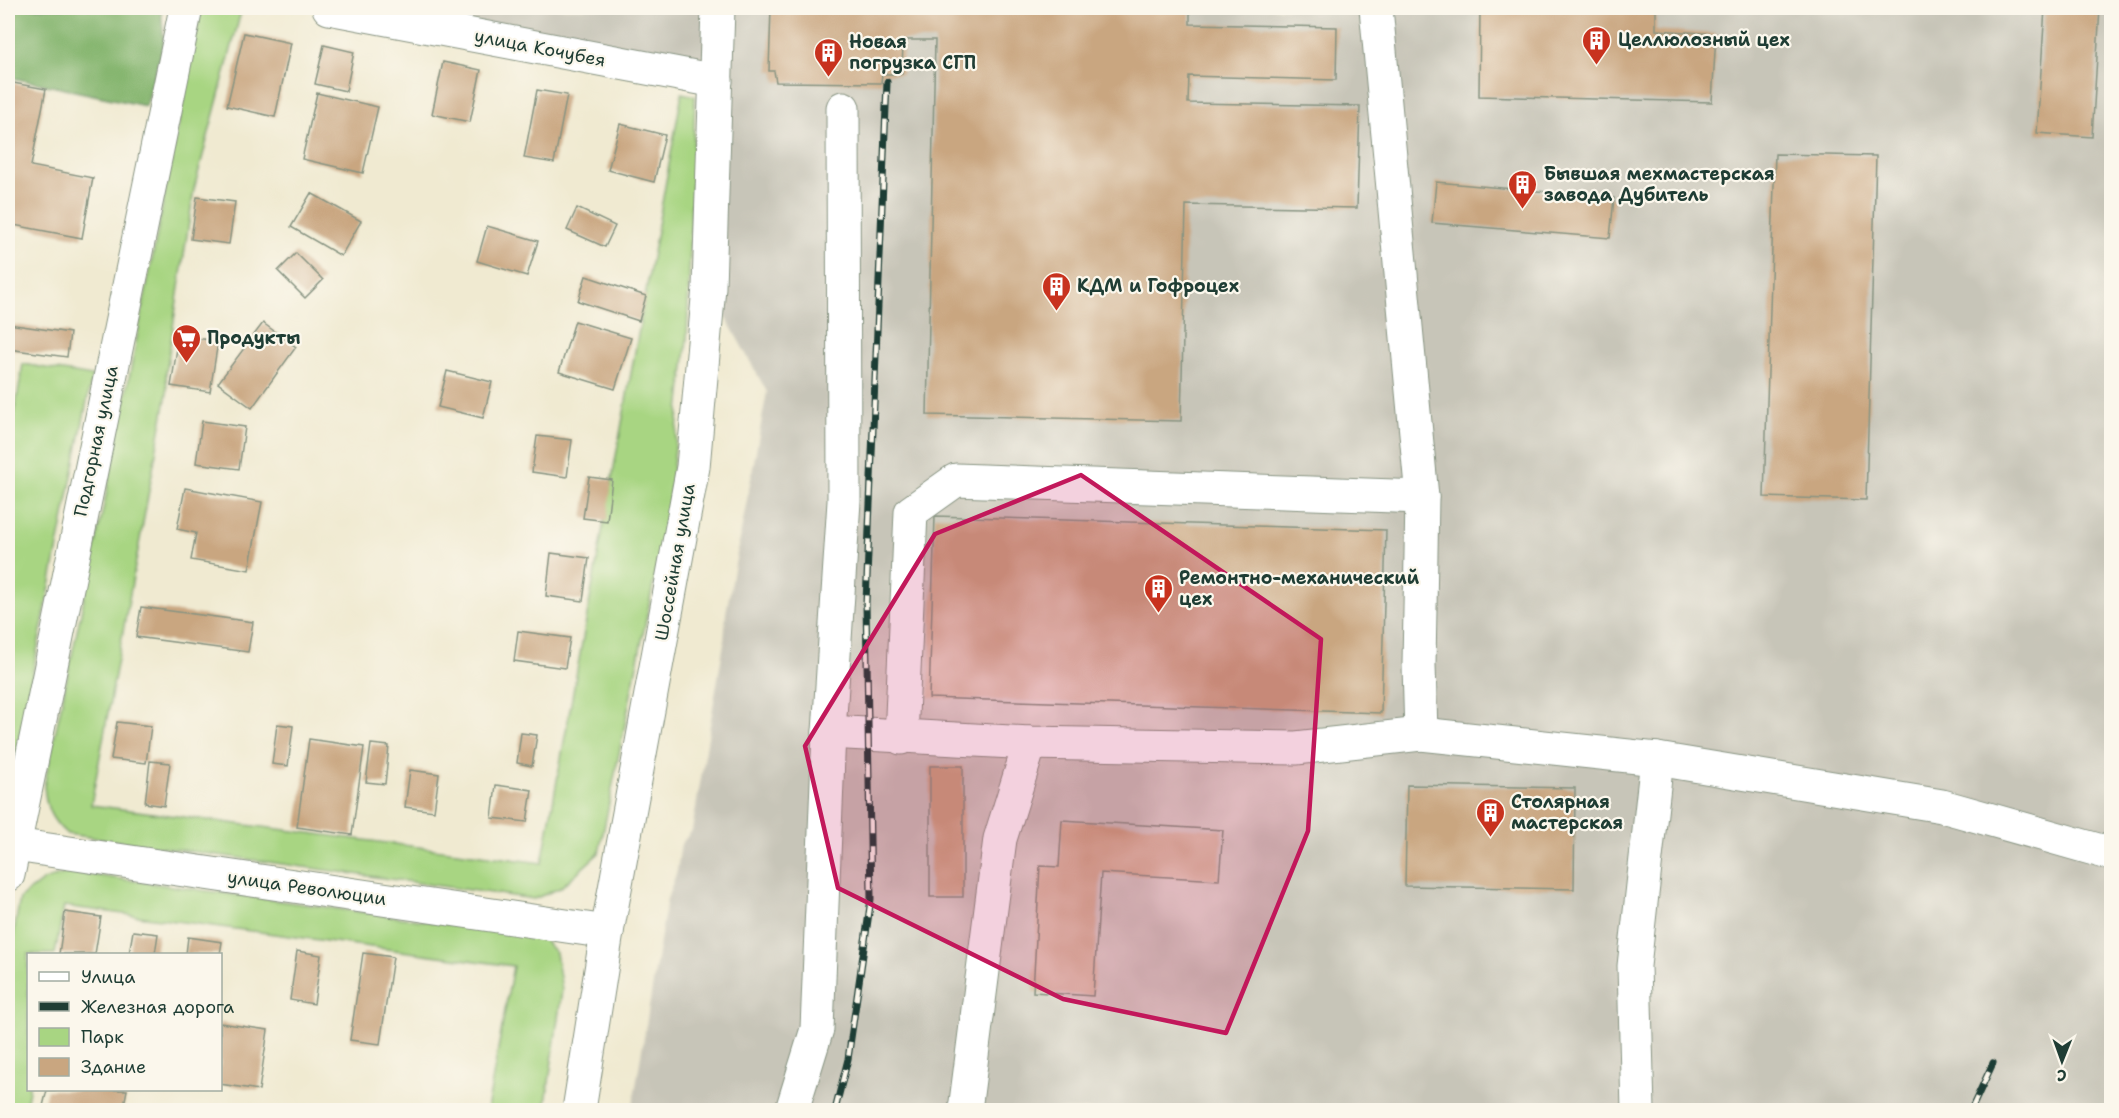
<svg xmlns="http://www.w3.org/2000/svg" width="2119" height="1118" font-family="'Shantell Sans',sans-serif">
	<rect width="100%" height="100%" fill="#fbf7ec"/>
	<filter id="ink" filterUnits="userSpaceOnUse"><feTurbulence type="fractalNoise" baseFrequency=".0167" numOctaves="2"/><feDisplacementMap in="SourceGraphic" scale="12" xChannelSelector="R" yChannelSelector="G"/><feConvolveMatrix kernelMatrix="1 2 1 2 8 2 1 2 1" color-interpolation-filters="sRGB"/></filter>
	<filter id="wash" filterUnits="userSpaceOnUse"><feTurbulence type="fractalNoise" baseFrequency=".008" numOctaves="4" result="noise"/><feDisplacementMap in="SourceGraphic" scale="24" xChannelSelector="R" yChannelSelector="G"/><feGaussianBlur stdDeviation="1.35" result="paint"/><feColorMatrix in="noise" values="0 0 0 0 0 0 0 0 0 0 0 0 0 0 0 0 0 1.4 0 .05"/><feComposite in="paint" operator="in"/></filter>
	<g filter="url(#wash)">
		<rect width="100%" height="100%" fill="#f0ead1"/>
		<polygon fill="#c7c5b8" points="329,8 2111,8 2111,1110 632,1110 667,899 677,871 681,844 692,831 724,643 726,613 767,392 709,287 716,81"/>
		<g fill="#a8d582" stroke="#64895b" stroke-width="1.5">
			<path d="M208 8H242L194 189 166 373 167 393 91 805 542 863 682 93 695 96 687 339 668 511 599 853 560 888 534 899 67 834C50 819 46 808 44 786L108 486 200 14Z"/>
			<polygon points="23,364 92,376 8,796 8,451"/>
			<polygon points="70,872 541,937 556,953 562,990 545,1110 487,1110 513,966 64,906 55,954 28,954 29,1090 25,1110 8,1110 8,966 20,898 44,880"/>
		</g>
		<polygon fill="#86b670" stroke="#527a52" stroke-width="1.5" points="8,8 161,8 164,42 146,106 8,77"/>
		<g id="blocks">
			<g fill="#c9a680">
				<polygon points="771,8 1190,8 1190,24 1337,27 1336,80 1189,76 1188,103 1360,106 1357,208 1186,205 1181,421 927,415 935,40 903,40 902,74 882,74 881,83 776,82 774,71 769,71"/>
				<polygon points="1480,8 1656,8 1656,30 1716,34 1712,102 1479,96"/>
				<polygon points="2045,8 2100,8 2092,137 2037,133"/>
				<polygon points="244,33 291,43 275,117 227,106"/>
				<polygon points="324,45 354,52 346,91 315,84"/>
				<polygon points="443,62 481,70 470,122 432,114"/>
				<polygon points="8,82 46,89 31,166 93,178 82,238 8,224"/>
				<polygon points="537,90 567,95 554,163 524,158"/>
				<polygon points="317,93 378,107 363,173 302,159"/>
				<polygon points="620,124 665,135 654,182 608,170"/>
				<polygon points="1775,154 1876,156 1866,500 1764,497"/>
				<polygon points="1436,182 1614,198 1610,238 1432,223"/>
				<polygon points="311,193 361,221 341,256 291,227"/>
				<polygon points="197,197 235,202 229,244 191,239"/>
				<polygon points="577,208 615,226 605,247 567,230"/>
				<polygon points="487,226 538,241 527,276 477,261"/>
				<polygon points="296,253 323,280 305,298 278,271"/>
				<polygon points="586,276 646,296 639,321 578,301"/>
				<polygon points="575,321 631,338 615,389 559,372"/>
				<polygon points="263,323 296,347 252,408 218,383"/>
				<polygon points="8,324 70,333 67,357 8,349"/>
				<polygon points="179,336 218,341 210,392 171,386"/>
				<polygon points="447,371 492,382 483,418 438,407"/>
				<polygon points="202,421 245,427 239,469 196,463"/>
				<polygon points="537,436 572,440 567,477 532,472"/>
				<polygon points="589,477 612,480 607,521 583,518"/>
				<polygon points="185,488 262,502 249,570 191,560 196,533 177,529"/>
				<polygon points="935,516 1386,530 1381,713 929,698"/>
				<polygon points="551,553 589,558 583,601 546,596"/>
				<polygon points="141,607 253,622 248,652 136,637"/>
				<polygon points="518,631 570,638 565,668 514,661"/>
				<polygon points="117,722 151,726 146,763 111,759"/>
				<polygon points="277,724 293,726 288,766 272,764"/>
				<polygon points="521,733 537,735 532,766 517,763"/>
				<polygon points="309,739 364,747 352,835 297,827"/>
				<polygon points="371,744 389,746 385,784 366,782"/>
				<polygon points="150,761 170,763 164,806 145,803"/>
				<rect x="930" y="766" width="33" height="131"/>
				<polygon points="410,770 439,774 434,811 405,807"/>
				<polygon points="496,785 532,790 527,822 492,818"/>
				<polygon points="1407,785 1575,788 1574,889 1405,886"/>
				<polygon points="1062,820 1223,830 1219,880 1101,873 1093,996 1033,992 1040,866 1059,867"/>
				<polygon points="65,912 101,917 95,954 59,954"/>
				<polygon points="133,931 158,934 155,954 129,954"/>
				<polygon points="188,937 222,942 220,954 186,954"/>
				<polygon points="297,951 321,955 314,1004 290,1000"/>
				<polygon points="363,953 393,957 380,1044 350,1040"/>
				<polygon points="220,1023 268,1030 259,1090 220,1084"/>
				<polygon points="47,1090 127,1090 123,1110 68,1110 43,1106"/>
			</g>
		</g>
	</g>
	<g filter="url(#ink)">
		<use href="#blocks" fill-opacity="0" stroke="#889482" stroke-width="1.5"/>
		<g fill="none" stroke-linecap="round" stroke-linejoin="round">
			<defs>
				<g id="minor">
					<polyline points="329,8 716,81"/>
					<polyline points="1376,8 1422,497 1419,665 1421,734"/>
					<polyline points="829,732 1030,743 1296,748 1421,734 1657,759 1942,806 2112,854"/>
					<polyline points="901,738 911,512 956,480 1422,497"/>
					<polyline points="8,844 607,932"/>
					<polyline points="8,875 186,8"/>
					<polyline points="579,1110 607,932 693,467 709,287 718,8"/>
					<polyline points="792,1110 817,1029 829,732 844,501 843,108"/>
					<polyline points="965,1110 1000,839 1030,743"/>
					<polyline points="1638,1110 1634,966 1657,759"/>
				</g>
			</defs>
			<use href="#minor" stroke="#889482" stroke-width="35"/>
			<use href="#minor" stroke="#fff" stroke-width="33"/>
			<defs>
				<g id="rail">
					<polyline points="835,1110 848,1059 871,899 866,603 887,82"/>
					<polyline points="1971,1110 1993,1063"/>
				</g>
			</defs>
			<use href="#rail" stroke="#1f3d34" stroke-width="7"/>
			<use href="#rail" stroke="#fbf7ec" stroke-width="4.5" stroke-dasharray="14" stroke-linecap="butt"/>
		</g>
	</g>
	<path fill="#c2185b" fill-opacity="0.2" stroke="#c2185b" stroke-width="4.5" stroke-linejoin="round" d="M1081 475 1321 639 1308 831 1226 1033 1063 999 838 888 805 746 935 534Z"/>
	<defs>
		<symbol id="building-pin" viewBox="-11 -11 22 30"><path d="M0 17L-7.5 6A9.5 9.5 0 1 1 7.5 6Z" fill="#c8321e" stroke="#fbf7ec"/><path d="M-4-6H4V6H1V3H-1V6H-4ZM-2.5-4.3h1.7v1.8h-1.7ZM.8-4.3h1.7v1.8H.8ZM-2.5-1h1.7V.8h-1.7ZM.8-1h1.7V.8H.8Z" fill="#fff"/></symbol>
		<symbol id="supermarket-pin" viewBox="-11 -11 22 30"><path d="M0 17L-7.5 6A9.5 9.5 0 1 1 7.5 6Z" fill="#c8321e" stroke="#fbf7ec"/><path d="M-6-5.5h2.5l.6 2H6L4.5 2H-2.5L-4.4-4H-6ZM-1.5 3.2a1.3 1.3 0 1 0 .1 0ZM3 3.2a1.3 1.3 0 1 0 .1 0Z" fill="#fff"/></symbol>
	</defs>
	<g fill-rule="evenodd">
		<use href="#building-pin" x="1580" y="24" width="33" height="45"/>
		<use href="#building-pin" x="812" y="36" width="33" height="45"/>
		<use href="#building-pin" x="1506" y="168" width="33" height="45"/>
		<use href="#building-pin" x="1040" y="270" width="33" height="45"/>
		<use href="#supermarket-pin" x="170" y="322" width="33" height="45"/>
		<use href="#building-pin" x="1142" y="572" width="33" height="45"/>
		<use href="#building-pin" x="1474" y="796" width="33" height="45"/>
	</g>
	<g text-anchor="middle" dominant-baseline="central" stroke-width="4.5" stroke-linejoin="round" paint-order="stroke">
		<g font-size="18" font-weight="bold" fill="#1f3d34" stroke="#fbf7ec" text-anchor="start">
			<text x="1618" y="40">Целлюлозный цех</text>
			<text x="849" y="42">Новая<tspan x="849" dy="21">погрузка СГП</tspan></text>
			<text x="1544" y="174">Бывшая мехмастерская<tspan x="1544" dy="21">завода Дубитель</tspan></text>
			<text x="1077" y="286">КДМ и Гофроцех</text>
			<text x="207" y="338">Продукты</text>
			<text x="1179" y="578">Ремонтно-механический<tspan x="1179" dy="21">цех</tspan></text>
			<text x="1511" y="802">Столярная<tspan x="1511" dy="21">мастерская</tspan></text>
		</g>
		<g font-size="18" fill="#1f3d34" stroke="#fbf7ec">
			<text transform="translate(540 48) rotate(11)">улица Кочубея</text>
			<text transform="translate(96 441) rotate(-78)">Подгорная улица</text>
			<text transform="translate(675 562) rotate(-80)">Шоссейная улица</text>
			<text transform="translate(307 888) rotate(8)">улица Революции</text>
		</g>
	</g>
	<rect width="2119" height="1118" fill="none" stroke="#fbf7ec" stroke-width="30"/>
	<rect x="27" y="953" width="195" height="138" fill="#fbf7ec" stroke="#a3ada2" stroke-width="1.5"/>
	<rect x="39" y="972" width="30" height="9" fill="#ffffff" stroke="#a3ada2" stroke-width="1.5"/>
	<text x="81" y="983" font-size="18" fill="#1f3d34">Улица</text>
	<rect x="39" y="1002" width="30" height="9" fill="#1f3d34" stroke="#a3ada2" stroke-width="1.5"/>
	<text x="81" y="1013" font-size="18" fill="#1f3d34">Железная дорога</text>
	<rect x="39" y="1028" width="30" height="18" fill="#a8d582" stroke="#a3ada2" stroke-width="1.5"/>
	<text x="81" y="1043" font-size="18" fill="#1f3d34">Парк</text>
	<rect x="39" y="1058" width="30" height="18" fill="#c9a680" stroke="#a3ada2" stroke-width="1.5"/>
	<text x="81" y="1073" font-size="18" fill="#1f3d34">Здание</text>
	<g transform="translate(2062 1061) rotate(181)" stroke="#fbf7ec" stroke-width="4.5" paint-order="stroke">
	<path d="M0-4.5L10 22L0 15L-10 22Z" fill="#1f3d34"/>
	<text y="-9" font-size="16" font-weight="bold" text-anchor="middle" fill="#1f3d34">С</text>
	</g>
</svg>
